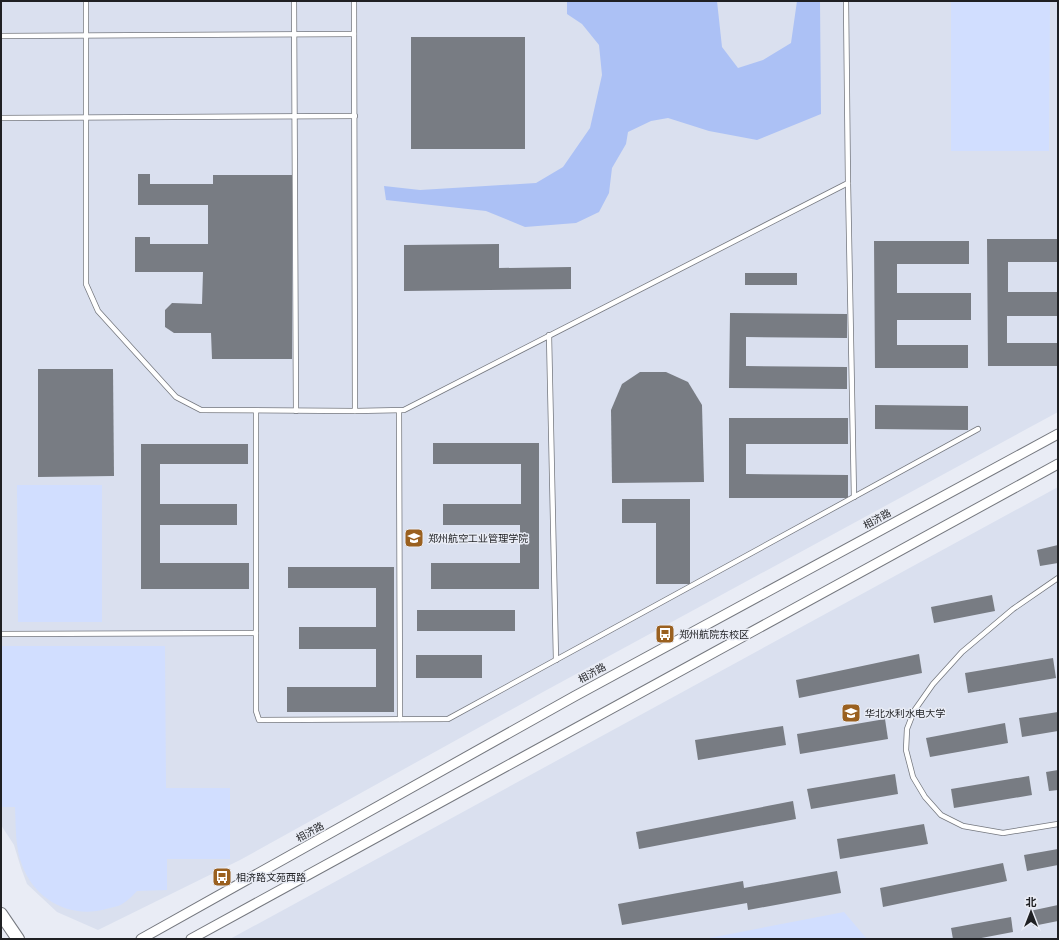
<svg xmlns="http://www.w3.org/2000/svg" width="1059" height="940" font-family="Raleway,'Noto Sans SC',sans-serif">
	<rect width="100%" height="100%" fill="#e9ecf5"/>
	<g fill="#dae0ef">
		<polygon points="1,1 1058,1 1058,412 543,692 240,860 98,930 57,912 27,884 21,868 14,845 1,825"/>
		<polygon points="1058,487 1058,939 230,939"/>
	</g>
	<g fill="#d1deff">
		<polygon points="951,1 1050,1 1049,151 951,151"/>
		<polygon points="17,485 102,485 102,622 18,622"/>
		<path d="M1 646H165L166 788H230V859H167V890L137 891C132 896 126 903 118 906 114 907 110 908 106 909 70 919 35 900 22 865 15 847 16 827 15 807H1Z"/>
		<polygon points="844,912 867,939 704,939"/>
	</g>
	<polygon fill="#acc1f5" points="567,1 717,1 722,47 738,68 763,60 791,43 797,1 820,1 821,114 757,140 709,131 668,118 651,121 628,132 626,144 612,168 609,193 599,212 576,223 525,227 486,211 386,200 384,186 420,190 536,183 563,167 590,128 602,75 599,45 582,24 567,14"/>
	<g fill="#787c83">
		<rect x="411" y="37" width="114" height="112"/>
		<polygon points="138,174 150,174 150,184 213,184 213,175 292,175 292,359 212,359 211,333 174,333 165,327 165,310 172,303 202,304 203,272 135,272 135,237 150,237 150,244 208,244 208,205 138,205"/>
		<polygon points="987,239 1058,239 1058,262 1008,262 1008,292 1058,292 1058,316 1007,316 1007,343 1058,343 1058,366 988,366"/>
		<polygon points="874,241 969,241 969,264 897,264 897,293 971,293 971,320 897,320 897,345 968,345 968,368 875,368"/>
		<polygon points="499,244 499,268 571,267 571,289 404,291 404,245"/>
		<rect x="745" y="273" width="52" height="12"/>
		<polygon points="730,313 847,314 847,338 746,337 746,366 847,367 847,389 729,388"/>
		<polygon points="38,369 113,369 114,476 38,477"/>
		<polygon points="640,372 666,372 688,382 702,405 704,482 612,483 611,410 622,384"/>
		<polygon points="875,405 968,406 968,430 875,429"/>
		<polygon points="729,418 848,418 848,444 746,444 746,474 848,475 848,498 729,498"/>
		<polygon points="433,443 539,443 539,589 431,589 431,563 520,563 520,525 443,525 443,504 521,504 521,464 433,464"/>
		<polygon points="141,444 248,444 248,464 160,464 160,504 237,504 237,525 160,525 160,563 249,563 249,589 141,589"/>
		<polygon points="622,499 690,499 690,584 656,584 656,523 622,523"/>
		<polygon points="1058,545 1058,563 1040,566 1037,550"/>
		<polygon points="288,567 394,567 394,712 287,712 287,687 376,687 376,649 299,649 299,627 376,627 376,588 288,588"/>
		<polygon points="992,595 995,611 934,623 931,607"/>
		<rect x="417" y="610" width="98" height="21"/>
		<polygon points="919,654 922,673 799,698 796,680"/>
		<rect x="416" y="655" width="66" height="23"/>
		<polygon points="1053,658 1056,678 968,693 965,673"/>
		<polygon points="1058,712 1058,731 1022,737 1019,718"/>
		<polygon points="885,719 888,739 800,754 797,734"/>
		<polygon points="1005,723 1008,743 930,757 926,738"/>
		<polygon points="783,726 786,745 698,760 695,740"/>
		<polygon points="1058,770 1058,790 1049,791 1046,772"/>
		<polygon points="895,774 898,794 811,809 807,789"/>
		<polygon points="1029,776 1032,795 954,808 951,789"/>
		<polygon points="793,801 796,819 639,849 636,832"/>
		<polygon points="924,824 928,844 840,859 837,839"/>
		<polygon points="1058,849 1058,865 1027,871 1024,855"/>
		<polygon points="1003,863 1007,881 883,907 880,888"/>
		<polygon points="837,871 841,893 748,910 747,903 622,925 618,904 743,881 744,888"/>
		<polygon points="1058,905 1058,921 1033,926 1030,911"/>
		<polygon points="1011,917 1013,932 976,939 953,939 951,928"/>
	</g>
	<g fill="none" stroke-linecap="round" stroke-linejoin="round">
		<defs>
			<g id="lane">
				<polyline points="86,1 86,284 98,311 176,397 201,410 355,411 404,410 848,183 846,1"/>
				<polyline points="294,1 296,411"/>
				<polyline points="354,1 355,411"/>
				<polyline points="1,36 354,34"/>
				<polyline points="1,118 355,116"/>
				<polyline points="848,183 854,497"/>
				<polyline points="549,335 556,660"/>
				<polyline points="256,411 256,711 259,720 448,719 978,429"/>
				<polyline points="399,411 400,719"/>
				<polyline points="1058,578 1013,609 962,652 933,684 914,711 907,729 906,750 913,777 925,797 941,815 963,826 1003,833 1058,824"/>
				<polyline points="1,634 256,633"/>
			</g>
			<g id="street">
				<polyline points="141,939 575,696 1058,434"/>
				<polyline points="191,939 1058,464"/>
			</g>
			<polyline id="secondary" points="1,914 18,939"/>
		</defs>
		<use href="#lane" stroke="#75787f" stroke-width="6"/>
		<use href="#street" stroke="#75787f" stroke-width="11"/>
		<use href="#secondary" stroke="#75787f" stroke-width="14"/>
		<use href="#lane" stroke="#fff" stroke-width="4.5"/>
		<use href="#street" stroke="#fff" stroke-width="9"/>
		<use href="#secondary" stroke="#fff" stroke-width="12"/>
	</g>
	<defs>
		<symbol id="university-square" viewBox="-11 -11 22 22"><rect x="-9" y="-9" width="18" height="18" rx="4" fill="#9a601f" stroke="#e9ecf5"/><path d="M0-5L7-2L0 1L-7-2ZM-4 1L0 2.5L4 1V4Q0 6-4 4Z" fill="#fff"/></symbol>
		<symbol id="bus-square" viewBox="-11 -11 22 22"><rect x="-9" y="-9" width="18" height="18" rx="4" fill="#9a601f" stroke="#e9ecf5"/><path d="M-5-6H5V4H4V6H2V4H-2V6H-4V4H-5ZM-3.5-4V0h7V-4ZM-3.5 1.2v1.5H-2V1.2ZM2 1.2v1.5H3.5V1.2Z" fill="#fff"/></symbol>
	</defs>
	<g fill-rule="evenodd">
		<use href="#university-square" x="403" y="527" width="22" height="22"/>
		<use href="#bus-square" x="654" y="623" width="22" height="22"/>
		<use href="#university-square" x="840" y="702" width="22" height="22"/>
		<use href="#bus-square" x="211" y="866" width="22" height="22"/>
	</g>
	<g text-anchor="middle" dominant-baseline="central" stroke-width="3" stroke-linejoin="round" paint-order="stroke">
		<g font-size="10" fill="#1f2023" stroke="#e9ecf5">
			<text transform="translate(877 519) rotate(-28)">相济路</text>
			<text transform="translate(592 673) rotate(-28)">相济路</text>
			<text transform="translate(310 832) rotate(-29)">相济路</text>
		</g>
		<g font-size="10" fill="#1f2023" stroke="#e9ecf5" text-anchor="start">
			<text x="428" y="538">郑州航空工业管理学院</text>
			<text x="679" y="634">郑州航院东校区</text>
			<text x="865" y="713">华北水利水电大学</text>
			<text x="236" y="877">相济路文苑西路</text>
		</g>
	</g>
	<rect width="1059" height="940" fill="none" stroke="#1f2023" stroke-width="4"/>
	<g transform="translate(1031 912)" stroke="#e9ecf5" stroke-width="3" paint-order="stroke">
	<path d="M0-3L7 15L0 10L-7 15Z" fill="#1f2023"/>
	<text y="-6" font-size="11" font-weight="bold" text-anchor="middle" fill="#1f2023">北</text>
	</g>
</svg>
